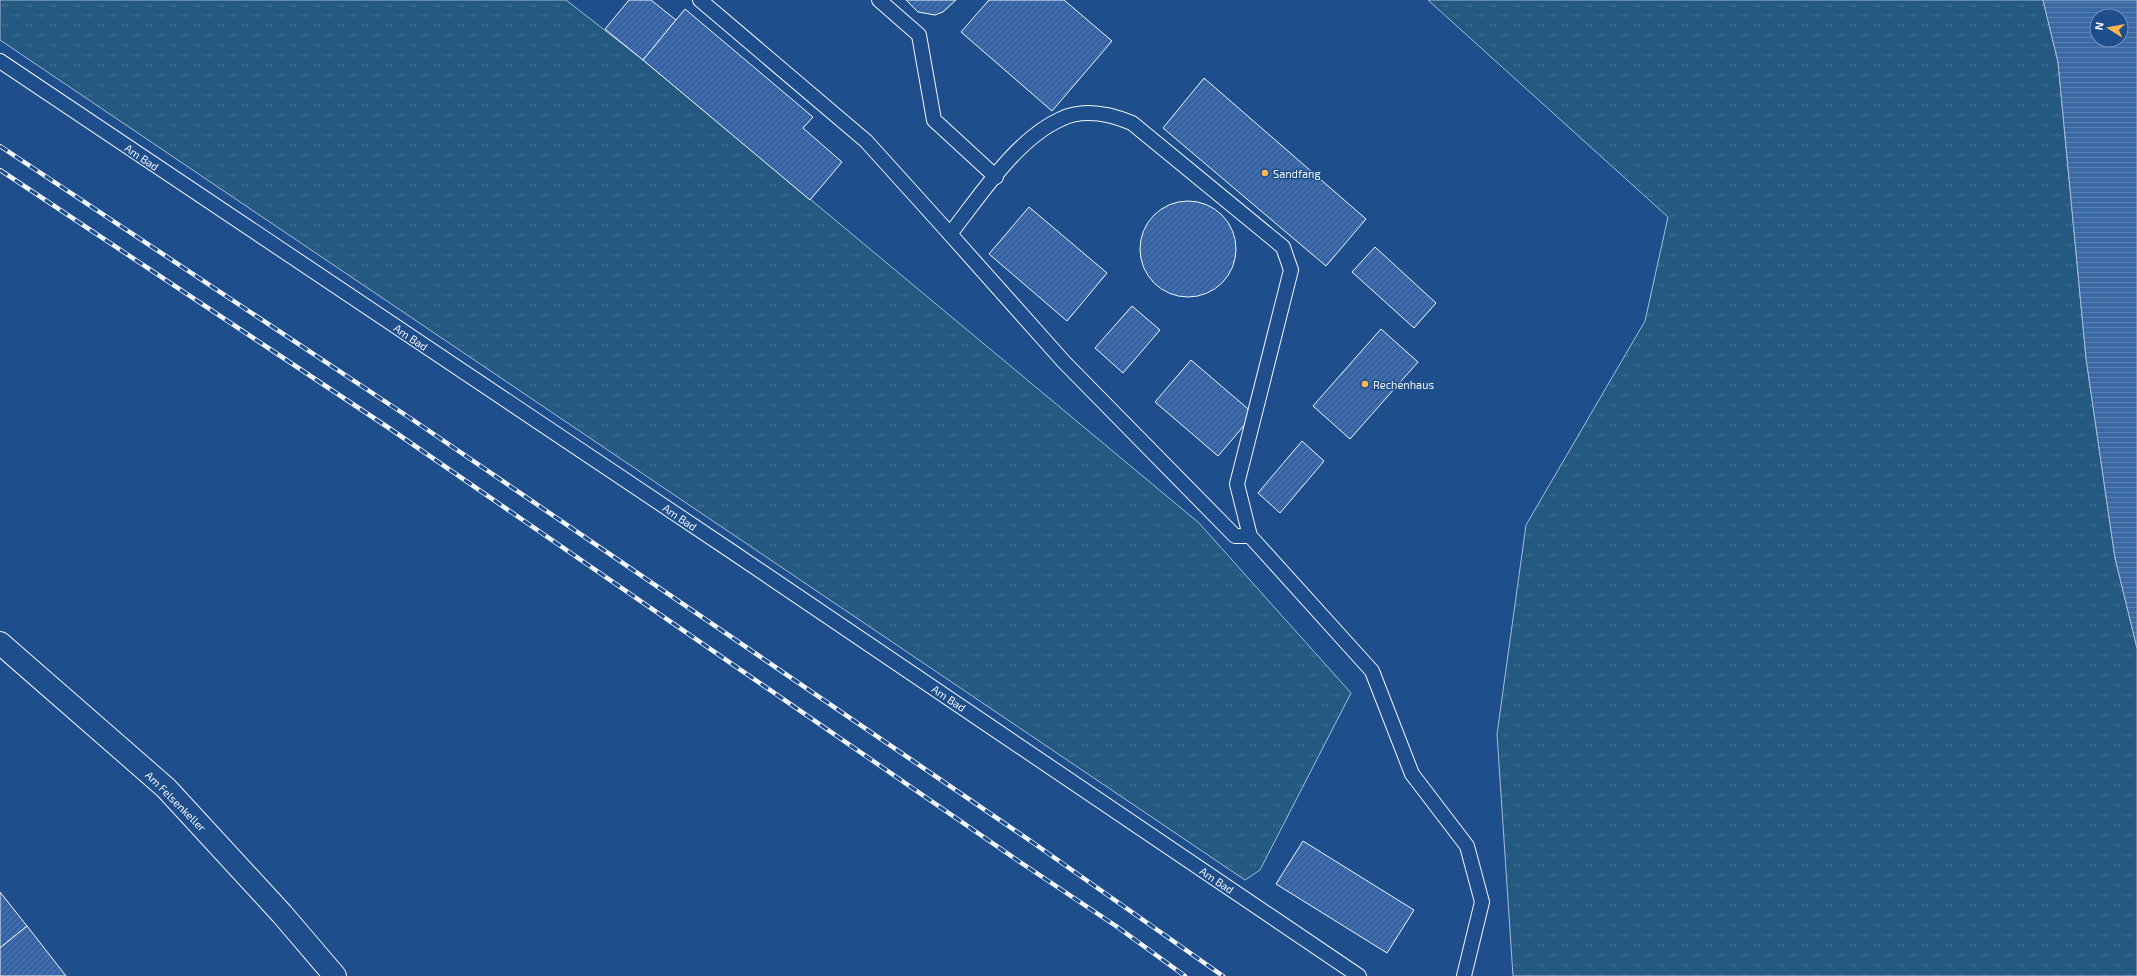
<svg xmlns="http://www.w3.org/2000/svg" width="2137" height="976" font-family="'Exo 2',sans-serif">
	<defs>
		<pattern id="grass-tufts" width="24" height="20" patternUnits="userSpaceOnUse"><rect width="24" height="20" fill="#245a82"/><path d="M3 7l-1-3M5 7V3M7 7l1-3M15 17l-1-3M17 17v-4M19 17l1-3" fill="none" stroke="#447295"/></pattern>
		<pattern id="water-rules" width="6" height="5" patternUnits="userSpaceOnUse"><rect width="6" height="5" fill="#3b69a3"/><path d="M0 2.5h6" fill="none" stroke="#587fb1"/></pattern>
		<pattern id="building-hatch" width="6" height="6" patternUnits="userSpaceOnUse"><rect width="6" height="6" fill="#3563a3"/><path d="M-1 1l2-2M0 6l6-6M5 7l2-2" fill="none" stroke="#537ab1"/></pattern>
	</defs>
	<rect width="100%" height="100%" fill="#1f4e8c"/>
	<g fill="url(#grass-tufts)" stroke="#a8bbd7">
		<polygon points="0,0 566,0 643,60 1199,523 1351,693 1260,870 1245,880 0,40"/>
		<polygon points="1428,0 2043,0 2058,62 2086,358 2115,558 2137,648 2137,976 1513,976 1497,734 1526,525 1645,321 1668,217"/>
	</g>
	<path fill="url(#water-rules)" stroke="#a8bbd7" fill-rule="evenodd" d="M2043 0H2137V648L2115 558 2086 358 2058 62ZM2097 16H2121V40H2097Z"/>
	<g fill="url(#building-hatch)" stroke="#f2f6ff">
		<polygon points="629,0 651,0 676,20 643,60 605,29"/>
		<polygon points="906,0 956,0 943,12 935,15 918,12"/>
		<polygon points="989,0 1064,0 1112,41 1052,111 961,32"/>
		<polygon points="685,9 813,117 803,128 842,162 810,200 643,60"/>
		<polygon points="1204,78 1366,219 1326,266 1163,128"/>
		<circle cx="1188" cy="249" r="48"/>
		<polygon points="1029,207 1107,273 1067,321 989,254"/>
		<polygon points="1375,247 1436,303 1414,328 1352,272"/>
		<polygon points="1132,306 1160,330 1123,373 1095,348"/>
		<polygon points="1381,329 1418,362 1350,439 1313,406"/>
		<polygon points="1191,360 1254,414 1218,456 1155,402"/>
		<polygon points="1302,441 1324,461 1280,513 1258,493"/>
		<polygon points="1303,841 1414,910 1387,953 1276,884"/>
		<polygon points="0,892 27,926 0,948"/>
		<polygon points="27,926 66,976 0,976 0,948"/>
	</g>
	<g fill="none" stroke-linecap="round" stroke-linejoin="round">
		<defs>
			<g id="lane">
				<polyline points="700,0 866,141 950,234"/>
				<polyline points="879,0 919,35 934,120 996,177"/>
				<polyline points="0,61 731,551 1359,976"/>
				<path d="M1250 536H1235L1064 362 950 234C980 196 1016 139 1061 119 1084 108 1110 114 1132 123L1283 247 1291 270 1237 484 1250 536 1372 671 1412 774 1467 846 1482 902 1464 976"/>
			</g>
			<polyline id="street" points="0,643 166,788 282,914 335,976"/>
		</defs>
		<use href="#lane" stroke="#f2f6ff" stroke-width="16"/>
		<use href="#street" stroke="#f2f6ff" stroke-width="24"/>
		<use href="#lane" stroke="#1f4e8c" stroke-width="14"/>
		<use href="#street" stroke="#1f4e8c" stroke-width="22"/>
		<defs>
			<g id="rail">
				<polyline points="0,146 416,422 1032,842 1223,976"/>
				<polyline points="0,170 389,428 1017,860 1116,926 1185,976"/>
			</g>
		</defs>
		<use href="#rail" stroke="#f2f6ff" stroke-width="4.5"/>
		<use href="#rail" stroke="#1f4e8c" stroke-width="3" stroke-dasharray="9" stroke-linecap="butt"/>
	</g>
	<g fill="#ffb74d" stroke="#1f4e8c" stroke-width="1.5">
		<circle cx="1265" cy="173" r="4"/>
		<circle cx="1365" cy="384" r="4"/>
	</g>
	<g text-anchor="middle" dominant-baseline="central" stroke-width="3" stroke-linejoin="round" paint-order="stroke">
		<g font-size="11" fill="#f2f6ff" stroke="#1f4e8c">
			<text transform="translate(142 157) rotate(34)">Am Bad</text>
			<text transform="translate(411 337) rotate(34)">Am Bad</text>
			<text transform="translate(680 517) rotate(34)">Am Bad</text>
			<text transform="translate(949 698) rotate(34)">Am Bad</text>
			<text transform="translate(176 801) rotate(45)">Am Felsenkeller</text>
			<text transform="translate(1217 880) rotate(34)">Am Bad</text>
		</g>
		<g font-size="11" fill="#f2f6ff" stroke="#1f4e8c" text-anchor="start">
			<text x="1273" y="173">Sandfang</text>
			<text x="1373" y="384">Rechenhaus</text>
		</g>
	</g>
	<g transform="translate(2109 28) rotate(281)"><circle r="19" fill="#1f4e8c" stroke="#7391ba"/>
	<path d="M0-3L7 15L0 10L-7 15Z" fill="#ffb74d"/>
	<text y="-6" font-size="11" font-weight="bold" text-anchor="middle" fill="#f2f6ff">N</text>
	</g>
</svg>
